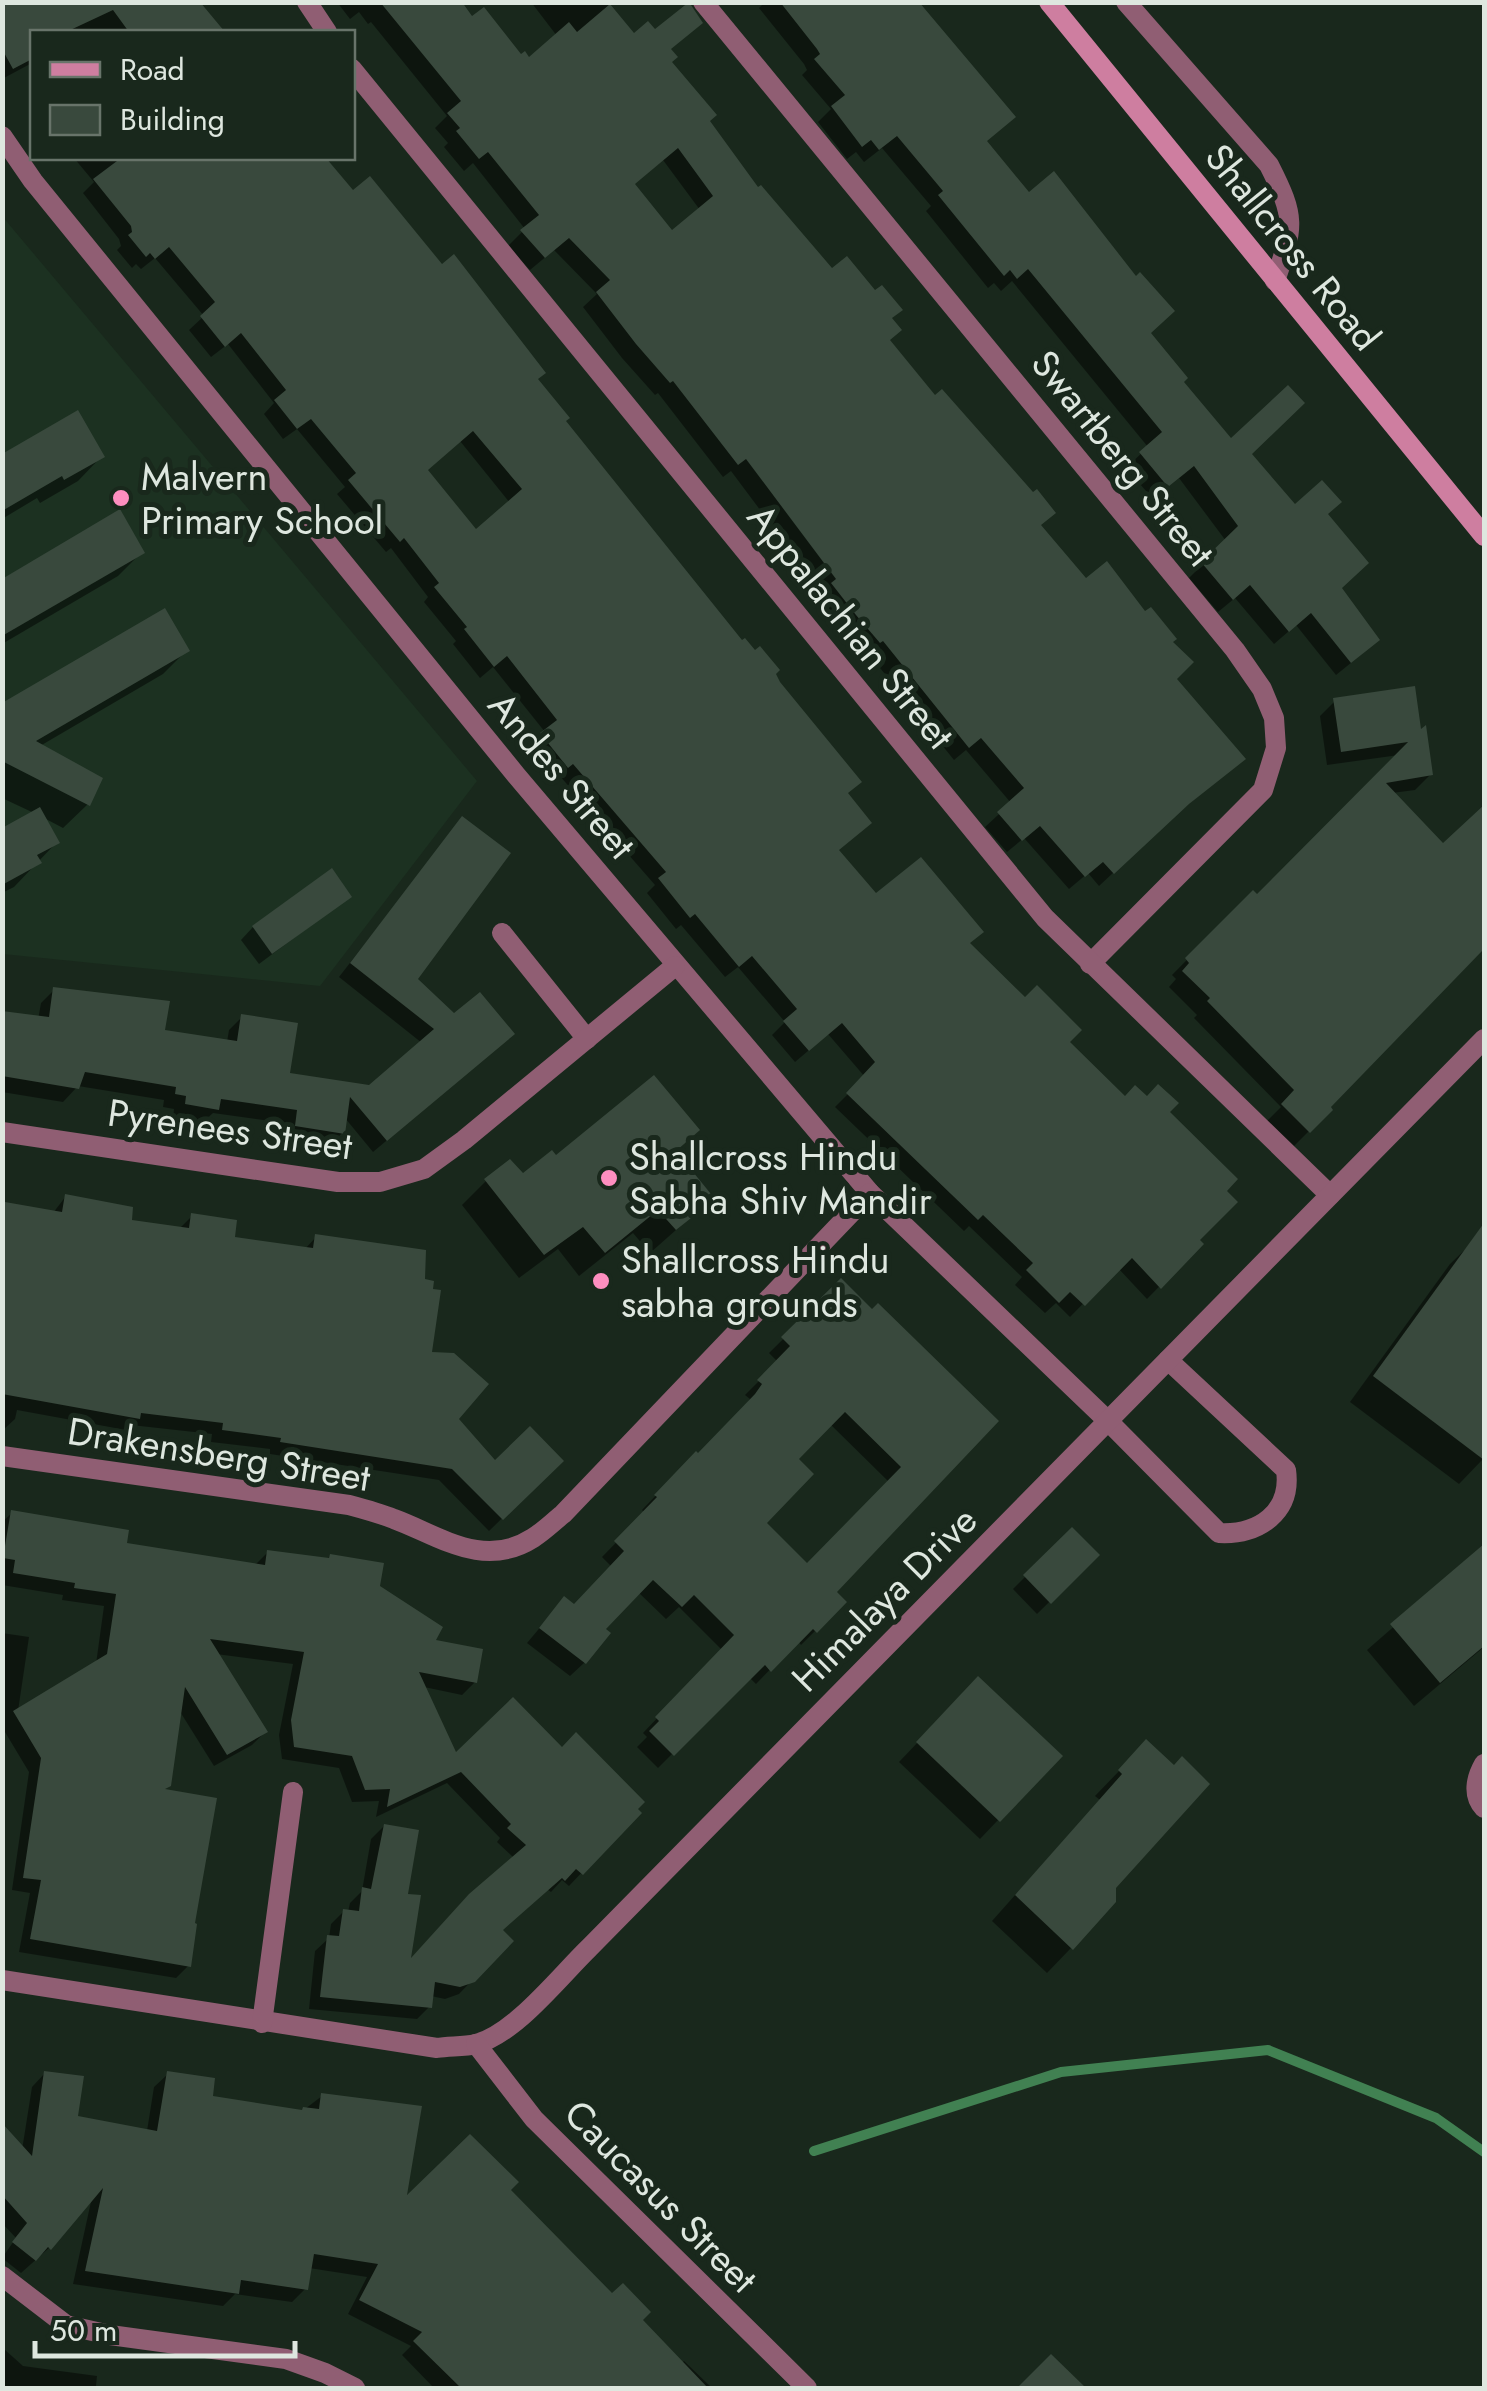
<svg xmlns="http://www.w3.org/2000/svg" width="1487" height="2391" font-family="Jost,sans-serif">
	<rect width="100%" height="100%" fill="#19281c"/>
	<polygon fill="#1c3121" points="2,216 477,781 320,986 3,954"/>
	<g fill="#0007" fill-rule="evenodd">
		<polygon points="2,2 157,2 170,32 32,32 32,63 2,79"/>
		<path d="M337 2H459L471 20 520 58 529 60 557 36 531 2H606L634 36 669 51V62L707 122 758 191 832 272 890 319 888 341 1086 582 1170 642 1173 679 1242 759 1172 818 1099 886 1088 873 1069 889 1024 838 1007 852 985 827 1011 803 966 750 954 760 868 653 865 655 843 629 819 599 823 594 731 471 723 477 658 393 655 395 622 358 583 307 597 294 554 250 530 270 508 246 525 229 473 163 464 171 444 147 448 143 435 128 447 116 371 22 368 24 359 12 350 19ZM663 160 700 210 672 233 633 185Z"/>
		<polygon points="765,2 916,2 985,142 1148,333 1181,382 1230,442 1249,454 1295,508 1326,515 1339,588 1376,640 1362,654 1336,675 1296,625 1274,644 1235,598 1218,612 1189,578 1226,541 1179,478 1153,499 1126,468 1148,447 1012,281 1001,291 994,283 988,288 926,211 931,206 882,148 864,162 856,152 847,159 818,122 831,109 802,75 807,70 804,64 759,8"/>
		<path d="M74 158H323L353 194 535 380 563 422 742 643 773 674 846 794 837 851 876 897 968 945 1125 1099 1167 1112 1223 1191 1197 1240 1201 1244 1147 1299 1118 1268 1070 1317 1056 1303 1045 1313 1015 1285 1022 1277 969 1226 964 1231 835 1107 865 1077 828 1034 795 1062 772 1035 785 1022 738 967 725 977 681 925 676 929 647 893 655 885 559 775 555 778 529 748 545 732 493 667 480 678 453 644 456 641 424 602 428 597 391 548 386 552 337 494 345 487 297 429 283 439 264 414 274 403 228 344 211 357 189 330 204 316 155 258 141 269 136 264 132 268 117 250 121 246 119 239 83 193 94 182ZM460 441 510 503 475 532 425 471Z"/>
		<polygon points="102,456 78,481 40,503 37,498 2,519 2,457"/>
		<polygon points="142,552 118,576 2,644 2,581"/>
		<polygon points="187,650 163,674 40,746 88,804 63,828 44,818 57,842 14,887 2,893 2,831 34,813 2,798 2,706"/>
		<polygon points="1335,701 1419,735 1431,774 1415,790 1392,793 1443,846 1484,808 1484,949 1327,1107 1330,1110 1294,1146 1267,1121 1281,1107 1194,1018 1197,1015 1169,987 1176,979 1172,975 1253,893 1257,897 1399,755 1327,765 1320,716"/>
		<polygon points="462,819 414,979 454,1017 498,1047 373,1152 345,1118 342,1133 329,1146 283,1139 285,1123 213,1113 203,1122 173,1117 174,1109 163,1107 164,1100 78,1086 63,1102 2,1092 2,1014 38,1020 41,1003 54,990 162,1032 227,1042 229,1030 242,1017 287,1075 370,1088 422,1043 339,977"/>
		<polygon points="349,897 259,964 241,940 253,927"/>
		<polygon points="674,1152 711,1199 650,1253 633,1233 579,1276 558,1249 519,1278 462,1205 486,1181 523,1176 555,1159"/>
		<polygon points="66,1196 129,1222 179,1229 192,1216 232,1239 304,1250 316,1237 429,1354 456,1419 495,1464 561,1461 489,1531 439,1480 270,1454 270,1449 211,1442 212,1434 131,1425 126,1430 17,1410 15,1419 2,1431 2,1204 53,1213"/>
		<polygon points="1475,1240 1484,1247 1484,1458 1459,1484 1350,1402 1450,1264"/>
		<path d="M841 1282 996 1421 834 1593 844 1602 801 1645 798 1641 756 1684 749 1677 658 1768 637 1747 647 1737 643 1733 722 1650 679 1607 666 1619 638 1592 602 1629 584 1663 570 1676 527 1643 564 1599 574 1607 612 1567 602 1557 645 1513 642 1510 682 1468 698 1456 742 1411 750 1399 745 1395 778 1362 769 1353ZM830 1424 889 1482 807 1566 763 1523 795 1459Z"/>
		<polygon points="12,1513 124,1545 254,1566 268,1552 327,1560 330,1556 377,1587 475,1682 462,1695 424,1687 455,1756 561,1750 638,1813 569,1886 562,1880 551,1892 547,1889 501,1931 510,1941 459,1994 445,1999 431,1996 430,2006 417,2019 309,2009 315,1951 329,1938 331,1924 344,1911 348,1912 350,1903 362,1891 371,1839 384,1826 405,1896 408,1965 514,1858 497,1842 500,1838 447,1783 376,1817 379,1801 352,1802 339,1768 282,1759 279,1735 293,1664 216,1654 265,1732 252,1745 214,1766 179,1710 162,1791 192,1925 189,1965 176,1978 19,1952 30,1893 12,1890 29,1772 2,1727 2,1633 29,1637 18,1711 96,1664 104,1606 62,1600 63,1595 2,1585 2,1522"/>
		<polygon points="1072,1530 1097,1555 1037,1614 1013,1589"/>
		<polygon points="1484,1548 1484,1647 1414,1706 1367,1650"/>
		<polygon points="960,1698 1059,1756 980,1839 899,1762"/>
		<polygon points="1146,1743 1114,1887 1071,1948 1047,1973 992,1921 1100,1800 1095,1796"/>
		<polygon points="45,2073 75,2118 147,2131 154,2087 168,2074 210,2099 301,2112 322,2096 403,2203 508,2190 681,2364 684,2361 712,2388 434,2388 402,2355 411,2346 348,2314 367,2277 309,2268 306,2288 292,2302 235,2294 223,2306 73,2284 92,2197 49,2248 21,2273 2,2258 16,2238 2,2223 2,2127 22,2150 32,2087"/>
		<polygon points="4,2349 23,2366 97,2376 96,2386 114,2388 2,2388"/>
	</g>
	<g fill="none" stroke-linecap="round" stroke-linejoin="round">
		<polyline stroke="#418152" stroke-width="10" points="814,2151 1061,2072 1268,2050 1436,2118 1484,2152"/>
	</g>
	<g fill="#39493d" fill-rule="evenodd">
		<polygon points="2,2 200,2 225,32 129,32 113,10 66,32 32,32 32,59 13,69 2,49"/>
		<path d="M380 2H462L472 16 484 7 521 54 525 51 529 57 569 22 577 32 610 4 634 33 648 21 655 29 689 2 703 23 671 49 678 57 672 62 717 115 710 121 758 187 761 185 832 268 847 256 875 290 882 285 903 310 892 318 902 330 890 340 935 395 942 389 1033 492 1037 489 1056 513 1041 525 1086 578 1107 561 1145 611 1151 607 1177 639 1173 642 1194 662 1177 679 1246 759 1189 804 1114 874 1103 862 1085 877 1040 826 1022 841 997 812 1024 788 981 738 969 748 883 641 880 643 856 615 831 583 836 579 746 459 738 465 673 381 670 383 636 344 596 292 610 280 569 238 545 258 520 230 539 215 488 152 479 159 456 131 460 128 447 113 461 101ZM678 148 713 196 672 230 635 184Z"/>
		<polygon points="780,2 919,2 1016,117 987,141 1029,192 1054,171 1136,276 1140,272 1175,311 1151,333 1188,378 1184,382 1231,438 1288,385 1305,403 1252,454 1295,504 1322,480 1342,502 1328,514 1369,563 1342,588 1380,640 1351,663 1311,613 1289,632 1250,585 1233,600 1201,562 1238,526 1194,466 1168,487 1139,452 1162,432 1028,269 1017,279 1010,270 1004,276 938,195 943,191 897,136 879,150 871,140 862,147 831,106 845,95 814,59 820,54 817,49"/>
		<path d="M121 158H326L353 190 370 176 442 264 454 254 546 373 538 379 570 418 566 421 742 640 745 638 755 650 760 646 780 670 776 674 780 682 862 782 848 793 872 823 839 850 876 893 921 857 984 932 970 943 1025 997 1037 985 1082 1030 1070 1042 1125 1096 1135 1085 1147 1096 1158 1084 1179 1103 1170 1112 1238 1179 1227 1191 1238 1202 1200 1240 1204 1244 1161 1289 1132 1258 1085 1306 1070 1292 1059 1303 1026 1270 1033 1263 983 1215 978 1220 846 1093 875 1062 842 1023 809 1051 783 1021 797 1009 752 956 739 967 695 914 690 918 658 878 666 872 573 764 568 768 540 733 557 720 507 656 494 667 464 629 467 627 434 587 439 583 404 538 400 542 348 480 356 473 311 419 297 429 274 400 286 390 241 333 225 347 200 316 215 302 169 247 155 259 150 253 146 257 128 235 132 232 131 226 93 179ZM473 431 522 489 476 529 428 470Z"/>
		<polygon points="78,410 105,457 64,480 62,476 2,511 2,454"/>
		<polygon points="120,509 145,553 2,636 2,579"/>
		<polygon points="165,608 190,651 36,741 103,778 90,806 2,761 2,703"/>
		<polygon points="1415,686 1421,729 1426,725 1433,775 1386,783 1443,843 1484,805 1484,949 1331,1107 1333,1110 1310,1133 1281,1104 1294,1090 1207,1001 1210,998 1182,971 1189,963 1185,958 1253,890 1257,894 1408,742 1341,752 1333,698"/>
		<polygon points="40,807 60,843 37,855 42,863 2,885 2,828"/>
		<polygon points="462,816 511,853 418,979 454,1013 480,992 515,1034 387,1141 350,1097 345,1134 295,1126 297,1110 221,1099 219,1110 185,1104 186,1096 175,1094 176,1087 85,1072 79,1089 2,1076 2,1011 49,1017 53,987 170,1001 165,1030 237,1041 241,1014 298,1023 290,1073 369,1085 434,1029 350,963"/>
		<polygon points="332,868 352,897 272,954 252,926"/>
		<polygon points="654,1075 700,1130 676,1151 715,1199 676,1230 658,1210 605,1253 583,1227 544,1255 484,1179 510,1159 523,1173 552,1150 556,1155"/>
		<polygon points="65,1194 133,1207 132,1220 189,1228 191,1213 237,1220 235,1237 313,1248 315,1234 426,1250 425,1279 434,1281 433,1289 441,1290 432,1352 454,1353 489,1384 459,1419 495,1460 530,1426 564,1461 503,1520 452,1469 280,1442 281,1438 222,1430 223,1423 141,1413 140,1419 2,1394 2,1217 5,1202 62,1212"/>
		<polygon points="1484,1223 1484,1460 1373,1376"/>
		<path d="M841 1278 872 1309 878 1303 999 1421 837 1592 847 1602 817 1633 813 1629 771 1672 765 1665 674 1756 649 1731 659 1721 655 1717 734 1635 694 1595 682 1607 653 1580 606 1629 611 1633 586 1664 539 1628 564 1596 574 1604 624 1551 614 1541 657 1497 654 1495 696 1451 698 1453 755 1394 762 1384 757 1380 790 1346 781 1337ZM845 1412 901 1467 807 1563 767 1523 814 1474 799 1459Z"/>
		<polygon points="11,1510 129,1530 127,1543 265,1565 267,1550 329,1558 330,1554 384,1563 380,1586 443,1627 436,1640 483,1649 477,1683 419,1672 456,1752 513,1697 562,1747 576,1732 645,1802 638,1809 642,1813 583,1875 576,1869 565,1881 562,1878 503,1930 514,1941 475,1982 460,1987 435,1982 432,2008 320,1997 327,1935 339,1936 343,1909 359,1911 362,1887 371,1889 384,1824 419,1830 408,1894 421,1895 411,1958 469,1894 526,1845 507,1828 511,1824 461,1772 387,1807 390,1789 365,1790 352,1756 294,1747 291,1720 304,1652 210,1639 268,1732 227,1755 185,1687 171,1786 165,1789 217,1798 195,1923 197,1924 191,1967 30,1939 41,1880 23,1878 41,1758 13,1711 107,1654 116,1594 74,1588 75,1583 13,1573 15,1560 3,1558"/>
		<polygon points="1072,1527 1100,1555 1051,1604 1023,1575"/>
		<polygon points="1484,1544 1484,1646 1440,1683 1390,1624"/>
		<polygon points="978,1676 1063,1756 1000,1822 916,1742"/>
		<polygon points="1146,1739 1174,1765 1182,1756 1210,1784 1116,1888 1116,1902 1073,1950 1015,1895 1122,1774 1118,1770"/>
		<polygon points="44,2071 84,2076 78,2116 157,2131 167,2071 215,2078 213,2096 302,2110 303,2107 319,2109 321,2093 422,2106 407,2195 470,2134 519,2182 511,2190 612,2293 623,2283 651,2312 643,2320 708,2388 461,2388 413,2341 422,2332 359,2300 378,2264 314,2254 308,2290 241,2280 239,2294 85,2271 103,2188 51,2250 48,2247 36,2261 12,2242 27,2223 2,2195 2,2123 32,2156"/>
		<polygon points="1051,2354 1086,2388 1017,2388"/>
	</g>
	<g fill="none" stroke-linecap="round" stroke-linejoin="round">
		<g stroke="#905e73" stroke-width="20">
			<path d="M1126 2 1269 165C1296 218 1294 226 1275 281"/>
			<polyline points="502,933 587,1039"/>
			<path d="M1108 1421 1219 1533C1258 1535 1292 1513 1286 1470L1168 1360"/>
			<path d="M1484 1764C1476 1778 1472 1795 1484 1808"/>
		</g>
		<g stroke="#905e73" stroke-width="20">
			<polyline points="307,2 327,32"/>
			<polyline points="703,2 1235,650 1262,689 1274,718 1276,748 1263,790 1090,964"/>
			<polyline points="352,69 1045,918 1330,1195"/>
			<polyline points="2,136 33,181 516,775 870,1193 1108,1421"/>
			<polyline points="2,1132 338,1182 380,1182 424,1169 464,1140 675,966"/>
			<path d="M2 1456 349 1505C364 1509 379 1513 394 1519 438 1535 483 1570 533 1538 544 1531 553 1522 563 1514L870 1193"/>
			<path d="M2 1980 437 2048C449 2046 464 2047 476 2044 515 2034 560 1976 589 1948L1484 1039"/>
			<polyline points="262,2023 293,1792"/>
			<polyline points="476,2044 534,2119 807,2388"/>
			<polyline points="2,2276 66,2325 110,2335 286,2359 325,2373 355,2388"/>
		</g>
		<polyline stroke="#ce7ea0" stroke-width="20" points="1049,2 1484,536"/>
	</g>
	<g fill="#fd8ebf" stroke="#19281c" stroke-width="4">
		<circle cx="121" cy="498" r="10"/>
		<circle cx="609" cy="1178" r="10"/>
		<circle cx="601" cy="1281" r="10"/>
	</g>
	<g text-anchor="middle" dominant-baseline="central" stroke-width="10" stroke-linejoin="round" paint-order="stroke">
		<g font-size="38" fill="#dee7df" stroke="#19281c">
			<text transform="translate(1293 247) rotate(51)">Shallcross Road</text>
			<text transform="translate(1123 458) rotate(51)">Swartberg Street</text>
			<text transform="translate(851 626) rotate(51)">Appalachian Street</text>
			<text transform="translate(562 775) rotate(50)">Andes Street</text>
			<text transform="translate(230 1129) rotate(8)">Pyrenees Street</text>
			<text transform="translate(219 1454) rotate(9)">Drakensberg Street</text>
			<text transform="translate(884 1599) rotate(-45)">Himalaya Drive</text>
			<text transform="translate(661 2196) rotate(45)">Caucasus Street</text>
		</g>
		<g font-size="38" fill="#dee7df" stroke="#19281c" text-anchor="start">
			<text x="141" y="476">Malvern<tspan x="141" dy="44">Primary School</tspan></text>
			<text x="629" y="1156">Shallcross Hindu<tspan x="629" dy="44">Sabha Shiv Mandir</tspan></text>
			<text x="621" y="1259">Shallcross Hindu<tspan x="621" dy="44">sabha grounds</tspan></text>
		</g>
	</g>
	<rect width="1487" height="2391" fill="none" stroke="#dee7df" stroke-width="10"/>
	<rect x="30" y="30" width="325" height="130" fill="#19281c" stroke="#68746a" stroke-width="2.5"/>
	<rect x="50" y="62" width="50" height="15" fill="#ce7ea0" stroke="#68746a" stroke-width="2.5"/>
	<text x="120" y="80" font-size="30" fill="#dee7df">Road</text>
	<rect x="50" y="105" width="50" height="30" fill="#39493d" stroke="#68746a" stroke-width="2.5"/>
	<text x="120" y="130" font-size="30" fill="#dee7df">Building</text>
	<path d="M35 2341v15h260v-15" fill="none" stroke="#dee7df" stroke-width="5"/>
	<text x="50" y="2341" font-size="30" fill="#dee7df" stroke="#19281c" stroke-width="8" paint-order="stroke">50 m</text>
</svg>
